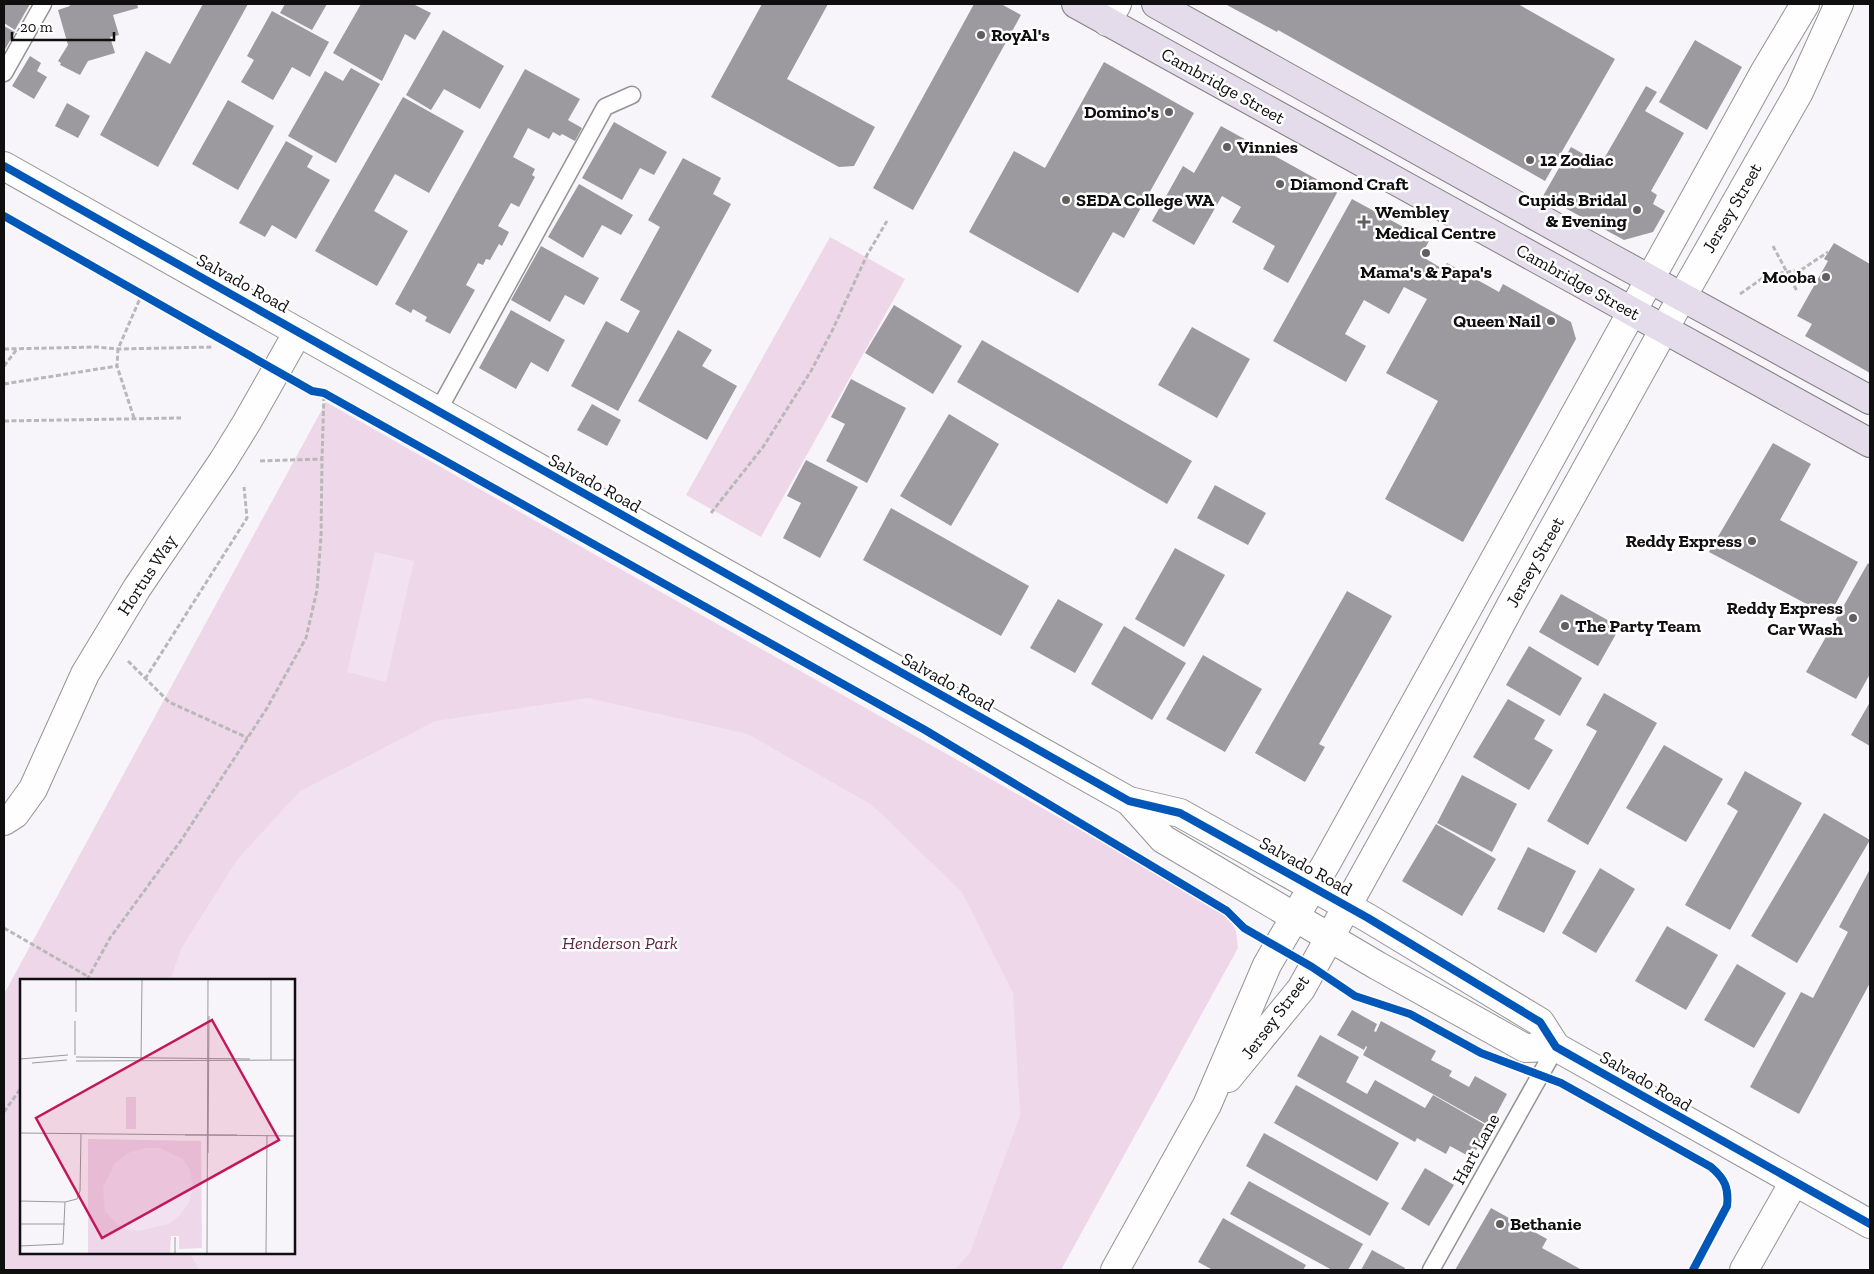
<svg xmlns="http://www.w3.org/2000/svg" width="1874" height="1274" font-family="'Zilla Slab',serif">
	<rect width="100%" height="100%" fill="#f8f5fa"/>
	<g fill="#eed7e9" fill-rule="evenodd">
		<polygon points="830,237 905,279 761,537 686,495"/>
		<path d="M326 402 1227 913 1236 931 1238 948 1061 1270H4V994ZM21 980H294V1253H21Z"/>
	</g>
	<g fill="#f2e1f1">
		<polygon points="375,552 414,561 386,682 347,672"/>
		<polygon points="588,698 748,734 872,805 962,892 1013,993 1020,1116 970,1253 954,1270 199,1270 190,1253 294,1253 294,980 170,980 182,947 237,860 299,792 435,721"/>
	</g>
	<g fill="#9c9a9e">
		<polygon points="4,4 30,4 15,30 4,23"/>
		<polygon points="69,4 137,4 138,8 113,15 119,35 110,37 115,53 88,61 80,75 60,65 61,63 58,61 68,45 58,10 70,6"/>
		<polygon points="203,4 248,4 158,167 100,135 146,51 170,64"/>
		<polygon points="285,4 327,4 312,30 280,13"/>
		<polygon points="361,4 413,4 431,13 415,40 405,34 382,81 333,53"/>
		<polygon points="762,4 828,4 787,79 875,127 854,166 839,167 711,97"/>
		<polygon points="974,4 1001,4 1021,15 913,210 873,188"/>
		<polygon points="1225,4 1518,4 1615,59 1545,181 1278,30 1277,32"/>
		<polygon points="272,11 329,42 310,77 292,67 273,100 241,82 254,60 247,56"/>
		<polygon points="4,26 15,32 4,51"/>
		<polygon points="443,30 504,66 480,109 444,89 431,110 406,95"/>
		<polygon points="1695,40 1742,67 1707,130 1659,102"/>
		<polygon points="30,56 41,63 37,71 47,77 34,99 12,86"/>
		<polygon points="1104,62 1194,113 1124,238 1113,232 1078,293 969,232 1014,151 1045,168"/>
		<polygon points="351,68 380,84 336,163 288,136 325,71 343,81"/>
		<polygon points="525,69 580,99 568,120 582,128 575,141 562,134 560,136 553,132 549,139 528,128 513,157 535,169 532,175 535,177 519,207 511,203 498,226 509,232 502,246 499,244 490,260 486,259 483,265 478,263 466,285 475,290 450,334 425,321 427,317 413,309 411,313 395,304"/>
		<polygon points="1646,86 1657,92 1645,111 1684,133 1651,191 1657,195 1653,204 1665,211 1653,232 1624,240 1543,196 1571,147 1601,164"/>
		<polygon points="403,97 464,131 429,193 395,174 374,211 408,231 377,286 315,251"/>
		<polygon points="228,100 274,126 238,190 192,164"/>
		<polygon points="67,103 90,116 78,138 55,126"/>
		<polygon points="614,122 667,152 654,175 640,168 622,200 582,178"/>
		<polygon points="1221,126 1338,191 1288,283 1263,269 1275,246 1232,222 1241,207 1222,196 1194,245 1152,221 1183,166 1194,173"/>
		<polygon points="286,141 313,156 307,167 330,180 296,239 272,225 265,237 239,223"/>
		<polygon points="683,158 721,178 713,194 731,204 618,411 571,386 606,321 628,333 640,311 620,300 660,227 648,220"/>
		<polygon points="579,184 633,215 621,235 602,225 583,258 548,237"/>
		<polygon points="1352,199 1429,241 1421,256 1443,269 1447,263 1499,292 1503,284 1571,322 1576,339 1463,542 1385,499 1438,401 1386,373 1427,299 1404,287 1389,314 1364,300 1345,334 1366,346 1346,382 1273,341"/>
		<polygon points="1834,243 1870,264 1870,373 1805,336 1812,324 1797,316 1828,261 1824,259"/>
		<polygon points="541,246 599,278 584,305 565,295 550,322 511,300"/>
		<polygon points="894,305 962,346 933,394 865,353"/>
		<polygon points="511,310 565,340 548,372 531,362 516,389 479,368"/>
		<polygon points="1192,327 1250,359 1217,418 1158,385"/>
		<polygon points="678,330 712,350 702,366 737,386 707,440 638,401"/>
		<polygon points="982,340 1192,461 1167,504 957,382"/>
		<polygon points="851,379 906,408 867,483 826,461 845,424 831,417"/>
		<polygon points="592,404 621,420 607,446 577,430"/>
		<polygon points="949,414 999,444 951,526 900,496"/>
		<polygon points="1773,443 1811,464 1780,520 1858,562 1829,616 1709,552"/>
		<polygon points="806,460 858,487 820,558 783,538 801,503 787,496"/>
		<polygon points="1215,485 1266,513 1248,545 1197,518"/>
		<polygon points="891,508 1029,586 1001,636 863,560"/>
		<polygon points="1175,548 1225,575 1184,647 1135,619"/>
		<polygon points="1868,563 1870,565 1870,674 1856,699 1806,672"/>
		<polygon points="1347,591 1392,616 1319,744 1325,747 1305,782 1255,753"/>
		<polygon points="1561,594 1620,627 1598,666 1539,632"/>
		<polygon points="1058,599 1103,624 1075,673 1030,648"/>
		<polygon points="1124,626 1186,663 1152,720 1091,684"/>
		<polygon points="1529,646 1582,678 1560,716 1506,685"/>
		<polygon points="1203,655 1262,689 1225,752 1166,719"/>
		<polygon points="1604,693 1657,723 1588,845 1547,821 1597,731 1586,725"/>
		<polygon points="1508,699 1545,720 1534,739 1553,750 1529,790 1473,757"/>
		<polygon points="1870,702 1870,746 1851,735"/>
		<polygon points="1664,745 1723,779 1686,842 1626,808"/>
		<polygon points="1745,771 1802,803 1730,930 1685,905 1738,811 1727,804"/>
		<polygon points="1462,775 1517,804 1492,852 1437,823"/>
		<polygon points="1824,813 1870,840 1797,963 1751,936"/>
		<polygon points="1436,824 1496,859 1462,916 1402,881"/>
		<polygon points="1528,847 1576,871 1544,933 1497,909"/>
		<polygon points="1600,868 1635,889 1596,953 1562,933"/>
		<polygon points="1870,869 1870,983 1799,1114 1750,1087 1801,992 1813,998 1848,932 1839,927"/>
		<polygon points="1667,926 1718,955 1686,1010 1635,981"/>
		<polygon points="1737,964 1786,993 1754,1048 1704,1020"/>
		<polygon points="1352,1010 1377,1024 1374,1031 1376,1032 1381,1021 1436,1051 1431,1060 1452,1071 1449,1076 1469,1087 1475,1076 1507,1094 1490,1126 1363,1055 1367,1047 1366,1046 1364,1050 1337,1035"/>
		<polygon points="1320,1035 1359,1057 1346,1082 1367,1094 1375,1080 1425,1108 1433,1095 1489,1127 1472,1158 1450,1146 1446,1154 1417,1138 1415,1142 1297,1076"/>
		<polygon points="1296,1085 1399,1143 1377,1181 1274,1123"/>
		<polygon points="1264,1133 1389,1203 1370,1236 1246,1166"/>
		<polygon points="1425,1168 1454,1185 1429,1226 1401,1209"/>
		<polygon points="1249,1181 1363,1244 1348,1270 1332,1270 1230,1214"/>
		<polygon points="1491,1208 1547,1239 1542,1248 1582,1270 1455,1270"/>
		<polygon points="1223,1218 1306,1265 1303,1270 1213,1270 1198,1262"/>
		<polygon points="1372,1250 1405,1268 1404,1270 1361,1270"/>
	</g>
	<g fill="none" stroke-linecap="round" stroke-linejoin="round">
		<defs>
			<g id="service">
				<polyline points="4,73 43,4"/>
				<polyline points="438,411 605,107 632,95"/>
				<polyline points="1431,1270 1556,1047"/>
			</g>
			<g id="minor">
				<polyline points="1107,22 1117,4"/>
				<polyline points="4,166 1129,801 1180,813 1368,918 1540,1022 1556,1047 1870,1224"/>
				<polyline points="1650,279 1764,73 1805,4"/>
				<polyline points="1682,297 1799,92 1839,4"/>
				<polyline points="1129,801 1163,839 1378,966 1525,1048 1556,1047"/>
				<polyline points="4,821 15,814 33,789 85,674 137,588 223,461 247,422 298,332"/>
				<polyline points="1744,1270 1794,1182"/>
			</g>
			<g id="tertiary">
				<polyline points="1228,1078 1301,989 1417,780 1512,603 1682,297"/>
				<polyline points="1115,1270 1207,1105 1267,965 1327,862 1650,279"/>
			</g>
			<g id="primary">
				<polyline points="1076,4 1870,443"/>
				<polyline points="1156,4 1593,248 1870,400"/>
			</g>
		</defs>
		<use href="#service" stroke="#949395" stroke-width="19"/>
		<use href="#minor" stroke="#949395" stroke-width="30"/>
		<use href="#tertiary" stroke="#949395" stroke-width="30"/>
		<use href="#primary" stroke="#818082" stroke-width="30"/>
		<g stroke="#b8b8b9" stroke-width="3" stroke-dasharray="5 2.5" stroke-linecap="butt">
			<polyline points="1773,246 1797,291"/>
			<polyline points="1740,294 1767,275 1801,270 1828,252"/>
			<polyline points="4,349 97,347 118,349 213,347"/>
			<polyline points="4,366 17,349"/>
			<polyline points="4,384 117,366"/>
			<polyline points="134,418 117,366 118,349 142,294"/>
			<polyline points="4,421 181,418"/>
			<polyline points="260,461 322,459"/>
			<polyline points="711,513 763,447 811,371 832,331 867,255 887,221"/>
			<polyline points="128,661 169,702 248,738"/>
			<polyline points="145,679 247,518 244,487"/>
			<polyline points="4,928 89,977"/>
			<polyline points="87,980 110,938 182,839 267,708 306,638 317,590 321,537 322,459 324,393"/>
			<polyline points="4,1112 21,1088"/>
		</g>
		<use href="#service" stroke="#fefefe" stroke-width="16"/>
		<use href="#minor" stroke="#fefefe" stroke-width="28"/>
		<use href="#tertiary" stroke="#fefefe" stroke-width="28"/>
		<use href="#primary" stroke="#e4dcea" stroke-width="28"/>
		<defs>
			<g id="cycleway">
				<polyline points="4,166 1129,801 1180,813 1368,918 1540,1022 1556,1047 1870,1224"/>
				<path d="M4 216 312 391 324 393 925 730 1227 911 1244 928 1312 967 1355 996 1410 1014 1481 1053 1561 1083 1711 1167C1725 1179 1729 1188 1727 1206L1693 1270"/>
			</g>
		</defs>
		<use href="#cycleway" stroke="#fff" stroke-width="11"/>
		<use href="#cycleway" stroke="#0057b8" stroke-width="8"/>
	</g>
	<g fill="#616061" stroke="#fff" stroke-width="2">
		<circle cx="981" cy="35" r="5"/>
		<circle cx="1169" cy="112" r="5"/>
		<circle cx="1227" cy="147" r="5"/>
		<circle cx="1530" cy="160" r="5"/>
		<circle cx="1280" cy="184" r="5"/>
		<circle cx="1066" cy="200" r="5"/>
		<circle cx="1637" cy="210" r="5"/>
		<path d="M1361.5 214.5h5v5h5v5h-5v5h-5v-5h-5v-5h5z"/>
		<circle cx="1426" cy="253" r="5"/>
		<circle cx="1826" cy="277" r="5"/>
		<circle cx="1551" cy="321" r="5"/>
		<circle cx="1752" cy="541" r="5"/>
		<circle cx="1853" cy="618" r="5"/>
		<circle cx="1565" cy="626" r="5"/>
		<circle cx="1500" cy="1224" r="5"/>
	</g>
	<g text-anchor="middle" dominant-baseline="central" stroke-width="5" stroke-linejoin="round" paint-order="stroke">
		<g font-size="18" font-weight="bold" fill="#0f0f0f" stroke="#fff" text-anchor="start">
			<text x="991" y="35">RoyAl's</text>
			<text x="1159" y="112" text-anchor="end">Domino's</text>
			<text x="1237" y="147">Vinnies</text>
			<text x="1540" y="160">12 Zodiac</text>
			<text x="1290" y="184">Diamond Craft</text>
			<text x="1076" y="200">SEDA College WA</text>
			<text x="1627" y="200" text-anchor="end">Cupids Bridal<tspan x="1627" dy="21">&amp; Evening</tspan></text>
			<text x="1375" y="212">Wembley<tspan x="1375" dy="21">Medical Centre</tspan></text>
			<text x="1426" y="272" text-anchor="middle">Mama's &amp; Papa's</text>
			<text x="1816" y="277" text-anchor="end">Mooba</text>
			<text x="1541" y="321" text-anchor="end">Queen Nail</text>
			<text x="1742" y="541" text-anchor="end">Reddy Express</text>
			<text x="1843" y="608" text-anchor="end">Reddy Express<tspan x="1843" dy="21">Car Wash</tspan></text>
			<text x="1575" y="626">The Party Team</text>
			<text x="1510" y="1224">Bethanie</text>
		</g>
		<g font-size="18" fill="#0f0f0f" stroke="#fff">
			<text transform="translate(1223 86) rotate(29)">Cambridge Street</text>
			<text transform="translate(1732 208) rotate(-60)">Jersey Street</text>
			<text transform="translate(1578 282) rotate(29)">Cambridge Street</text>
			<text transform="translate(243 283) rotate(29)">Salvado Road</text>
			<text transform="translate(595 483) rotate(29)">Salvado Road</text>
			<text transform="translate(1535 562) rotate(-61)">Jersey Street</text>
			<text transform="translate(147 575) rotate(-57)">Hortus Way</text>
			<text transform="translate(948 682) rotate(29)">Salvado Road</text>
			<text transform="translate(1306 866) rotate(29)">Salvado Road</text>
			<text transform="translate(1275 1017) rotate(-53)">Jersey Street</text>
			<text transform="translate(1646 1081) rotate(30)">Salvado Road</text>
			<text transform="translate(1476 1149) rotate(-61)">Hart Lane</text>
		</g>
		<g font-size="18" font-style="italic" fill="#5f263f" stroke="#fff">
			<text x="620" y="943">Henderson Park</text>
		</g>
	</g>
	<g transform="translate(20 979)">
		<rect width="275" height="275" fill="#f8f5fa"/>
		<path d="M106 118H116V150H106ZM68 160 181 162 182 269 159 270V257H151L150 274H68Z" fill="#eed7e9"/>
		<path d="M125 169H140L163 180 170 191 173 207 169 223 160 236 149 245 118 252 102 249 85 233 83 208 95 184 108 174Z" fill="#f2e1f1"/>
		<path fill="none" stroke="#9b999c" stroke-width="1" d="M56 33V1M55 42V76M56 78 230 80M0 80 48 76M251 81V1M56 82 275 81M121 82 122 1M12 84 47 81M0 154 275 157M165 156H217M188 174 189 37M0 222 45 223 57 220 60 212 61 155M0 245H45M155 258V274M0 267 43 265 45 223M187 274 188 1M246 274 247 157"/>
		<path fill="#c2185b" fill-opacity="0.15" stroke="#c2185b" stroke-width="2.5" d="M192 41 259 161 82 259 16 139Z"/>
		<rect width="275" height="275" fill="none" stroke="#0f0f0f" stroke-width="2.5"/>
	</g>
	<rect width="1874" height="1274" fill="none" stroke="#0f0f0f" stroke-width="10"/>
	<path d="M12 32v8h102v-8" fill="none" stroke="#0f0f0f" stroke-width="2.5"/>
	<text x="20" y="32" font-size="15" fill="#0f0f0f" stroke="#ffffff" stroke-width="4" paint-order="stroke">20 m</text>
</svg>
